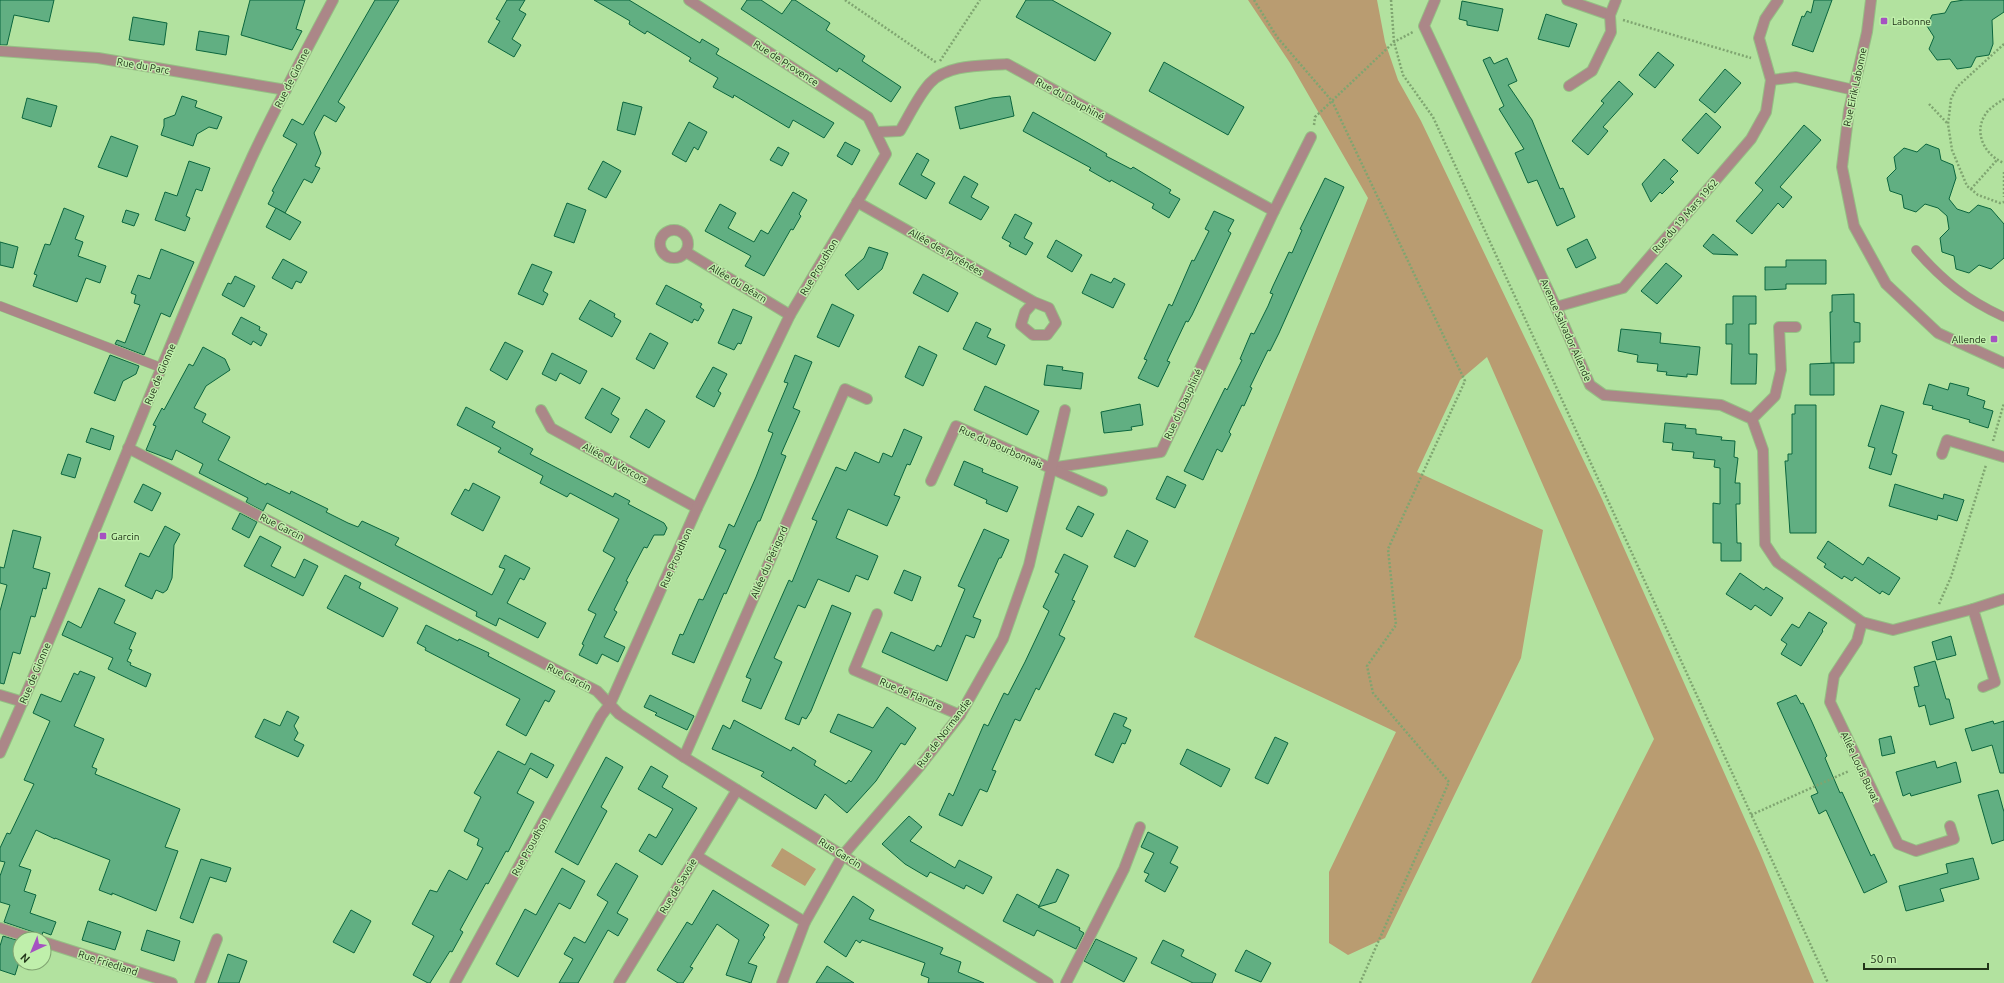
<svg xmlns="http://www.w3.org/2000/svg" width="2004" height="983" font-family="Ubuntu,sans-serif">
	<rect width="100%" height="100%" fill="#b2e29f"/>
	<g fill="#b99c71">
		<polygon points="1248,0 1377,0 1385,42 1398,80 1421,121 1602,499 1760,853 1814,983 1531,983 1654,739 1487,357 1460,380 1417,472 1543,530 1521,658 1385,938 1348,955 1329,943 1329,872 1396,732 1194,637 1368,198 1290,63"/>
		<polygon points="782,848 816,869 805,886 771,866"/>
	</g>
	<g fill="#61af82" stroke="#0b663e">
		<polygon points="0,0 54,0 49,22 14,15 7,45 0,45"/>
		<polygon points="250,0 305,0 296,29 302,31 292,50 241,35"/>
		<polygon points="375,0 399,0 338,102 345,107 336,122 324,115 314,133 321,153 315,166 320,168 312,183 304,179 285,213 268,204 274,192 272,191 297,144 283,136 292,119 303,125"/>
		<polygon points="507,0 525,0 519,10 526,14 512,39 521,45 514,57 488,42 500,21 496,19"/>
		<polygon points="594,0 629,0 700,43 702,39 719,49 716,54 834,123 824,138 793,120 789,128 734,95 733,98 713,87 718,78 689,61 691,58 647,31 645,34 629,24 630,21"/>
		<polygon points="747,0 761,0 782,14 792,0 795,0 830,23 826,30 865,56 862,61 901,87 891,102 839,68 837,72 741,9"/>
		<polygon points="1026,0 1052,0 1111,33 1095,61 1016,17"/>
		<polygon points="1814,0 1832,0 1813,52 1792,45 1802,16 1804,17 1807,11 1811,13"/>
		<polygon points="1964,0 2004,0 2004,12 1992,20 1993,44 1989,55 1976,57 1971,67 1957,69 1950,59 1937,60 1929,49 1934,37 1927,26 1932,15 1945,13 1951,2"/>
		<polygon points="1462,1 1503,9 1498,31 1467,25 1467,21 1459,19"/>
		<polygon points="1546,14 1577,24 1569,47 1538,39"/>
		<polygon points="133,17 167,23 164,45 129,40"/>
		<polygon points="199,31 229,36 226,55 196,50"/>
		<polygon points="1658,52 1674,65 1655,88 1639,75"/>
		<polygon points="1490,57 1494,64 1507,58 1517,81 1508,85 1532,120 1560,189 1563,188 1575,217 1557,226 1537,180 1528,183 1515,153 1524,149 1499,109 1504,106 1483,60"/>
		<polygon points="1164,62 1244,107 1228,135 1149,91"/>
		<polygon points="1725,69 1741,83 1715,113 1699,100"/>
		<polygon points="1619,81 1633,94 1603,127 1608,131 1588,155 1572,141 1604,103 1601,101"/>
		<polygon points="182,96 197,101 195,107 222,117 217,129 209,127 197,134 193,146 161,135 164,126 164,119 175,115"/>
		<polygon points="1010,96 1014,116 960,129 955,107 992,98"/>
		<polygon points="27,98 57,106 51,127 22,118"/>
		<polygon points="623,102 642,107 635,135 617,130"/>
		<polygon points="1033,112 1088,143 1107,154 1106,156 1131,169 1133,167 1171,190 1169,193 1180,199 1169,218 1152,208 1154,204 1111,180 1110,182 1089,170 1091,168 1023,131"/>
		<polygon points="1706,113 1721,127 1698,154 1682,140"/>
		<polygon points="689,122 707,132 698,150 694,147 686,162 672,154"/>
		<polygon points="1804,125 1821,140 1780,187 1792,197 1783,208 1778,203 1752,234 1736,221 1763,190 1755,183"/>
		<polygon points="111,136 138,146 127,177 98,167"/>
		<polygon points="845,142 860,150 852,165 837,156"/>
		<polygon points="1926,144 1939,149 1941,160 1953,165 1956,178 1949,199 1957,209 1969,213 1978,205 1991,209 2004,224 2004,258 1991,269 1979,265 1969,273 1956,269 1954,256 1942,252 1940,238 1949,229 1947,216 1938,208 1925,204 1916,212 1904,208 1902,195 1890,191 1887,178 1896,169 1894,157 1904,148 1917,152"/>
		<polygon points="778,147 789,153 782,166 770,160"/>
		<polygon points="917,153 929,160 921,175 935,183 926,199 899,184"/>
		<polygon points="1664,159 1678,171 1670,179 1674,182 1662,194 1660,192 1651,202 1642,184"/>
		<polygon points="189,161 210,168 202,191 196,189 186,216 190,218 185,231 155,220 165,192 177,196"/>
		<polygon points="603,161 621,171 606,198 588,189"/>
		<polygon points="964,176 978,184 971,197 989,207 981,220 949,203"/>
		<polygon points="1325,178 1344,187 1279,333 1270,351 1268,350 1250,387 1252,388 1244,406 1242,405 1229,432 1231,434 1222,452 1217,449 1203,480 1184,471 1225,388 1227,390 1242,360 1240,359 1251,333 1254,334 1268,306 1273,294 1270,293 1273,286 1289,252 1292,253 1302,230 1300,229"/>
		<polygon points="793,192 807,200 799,214 801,216 793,230 791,229 764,276 745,266 751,256 705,231 720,204 736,213 728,228 754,242 761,230 768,234"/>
		<polygon points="567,203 586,210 574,243 554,236"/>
		<polygon points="64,208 84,216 75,239 83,242 78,256 106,266 100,283 86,278 77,302 33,286 37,275 34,274 45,244 50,245"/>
		<polygon points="276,208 301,222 290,240 266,227"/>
		<polygon points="126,210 139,214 134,226 122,222"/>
		<polygon points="1214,211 1234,220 1228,231 1231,233 1192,315 1188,322 1186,321 1167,361 1170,362 1158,387 1138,378 1147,360 1144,359 1169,304 1172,306 1192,260 1194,261 1209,231 1205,229"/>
		<polygon points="1015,214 1032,223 1024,238 1033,243 1026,255 1009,246 1011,243 1002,238"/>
		<polygon points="1713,234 1738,255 1713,254 1703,246"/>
		<polygon points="1587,239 1596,258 1576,268 1567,249"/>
		<polygon points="1056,240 1082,255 1072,272 1047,257"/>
		<polygon points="0,242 18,247 13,268 0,265"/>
		<polygon points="869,247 888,253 882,269 858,290 845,275 864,258"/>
		<polygon points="161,249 194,262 170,317 161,313 144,355 115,344 117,340 125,343 140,305 134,303 136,295 131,293 138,275 150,279"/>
		<polygon points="283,259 307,272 301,283 296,281 292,289 272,278"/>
		<polygon points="1786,260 1826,260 1826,284 1786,284 1786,289 1765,290 1765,267 1786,267"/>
		<polygon points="1666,263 1682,276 1657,304 1641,291"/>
		<polygon points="532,264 552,272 543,291 548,294 543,305 518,294"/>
		<polygon points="923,274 958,293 948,312 913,293"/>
		<polygon points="1091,274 1111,283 1114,278 1125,284 1113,308 1082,293"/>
		<polygon points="235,276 255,286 244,307 222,295 228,283 231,284"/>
		<polygon points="666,285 702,304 700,307 704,310 698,321 694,319 692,323 656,304"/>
		<polygon points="1854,294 1854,322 1860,323 1860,342 1854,342 1854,363 1831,363 1830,312 1832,312 1832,295"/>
		<polygon points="1733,296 1756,296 1756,324 1749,324 1749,354 1757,354 1756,384 1731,384 1732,344 1726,344 1726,324 1733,324"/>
		<polygon points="590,300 615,314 614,317 621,321 612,337 579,319"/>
		<polygon points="832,304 854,315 839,347 817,337"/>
		<polygon points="733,309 752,317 741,344 738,343 734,350 718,343"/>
		<polygon points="241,317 260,327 259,330 267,334 261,346 253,341 251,345 232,334"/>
		<polygon points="976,322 991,329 987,337 1005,345 996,365 963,349"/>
		<polygon points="1621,329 1661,333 1660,343 1700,347 1697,375 1687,374 1687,377 1666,375 1667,372 1657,371 1658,364 1637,362 1638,355 1618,351"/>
		<polygon points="650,333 668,343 654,369 636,359"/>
		<polygon points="505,342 523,351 507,380 490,370"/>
		<polygon points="919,346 937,355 923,386 905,377"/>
		<polygon points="203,347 225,359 230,370 206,386 194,408 206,414 202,422 230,437 218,460 266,485 267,483 290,494 291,491 328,509 326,512 348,523 358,527 362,521 399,538 395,545 492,595 505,569 499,567 505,555 530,568 524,580 520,578 507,603 546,623 538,638 499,618 496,626 476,616 477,612 267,503 263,511 246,502 248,498 199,473 203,464 176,450 172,460 146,450 156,426 153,425 162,408 164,410 189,364 193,366"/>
		<polygon points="552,353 587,371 580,384 560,373 556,381 542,374"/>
		<polygon points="110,355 139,366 136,374 123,381 115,401 94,393"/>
		<polygon points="795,355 812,362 793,408 800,411 781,454 786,456 760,521 758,521 726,594 724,593 694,663 672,654 680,634 683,635 699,599 703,600 726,550 719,547 729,524 734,527 756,477 773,433 768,431 788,383 784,382"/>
		<polygon points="1834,363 1834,395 1810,395 1810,364"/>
		<polygon points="1047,365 1063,367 1062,370 1083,373 1081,389 1044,385"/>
		<polygon points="713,367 727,374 718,391 721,393 714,407 696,397"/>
		<polygon points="1950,383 1969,388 1967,395 1985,401 1983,408 1993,411 1988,428 1969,422 1970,420 1932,409 1933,406 1923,404 1929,384 1948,390"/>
		<polygon points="985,386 1039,411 1027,435 974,410"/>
		<polygon points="602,388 620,398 611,414 619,419 611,433 585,418"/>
		<polygon points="1140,404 1143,425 1131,427 1132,430 1104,433 1101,412"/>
		<polygon points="1795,405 1816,405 1816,533 1790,533 1785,461 1788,461 1788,454 1792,454 1792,414 1795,414"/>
		<polygon points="1881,405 1904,412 1892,453 1897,455 1891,475 1869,468 1875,448 1868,446"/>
		<polygon points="466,407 495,422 492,427 533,449 530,454 613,497 615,493 630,501 628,504 664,523 667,528 664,535 654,535 647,548 644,547 626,581 628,582 614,610 617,612 604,637 625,647 618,662 602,654 597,664 579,655 584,645 582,644 596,614 588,610 615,558 603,551 619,519 570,493 567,497 540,483 543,476 498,452 501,448 457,425"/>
		<polygon points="646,409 665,421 649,448 630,437"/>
		<polygon points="1665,423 1686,425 1685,428 1696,429 1696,434 1722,437 1721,440 1735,441 1734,457 1738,458 1735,483 1740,483 1740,504 1736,504 1737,543 1741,543 1741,561 1721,561 1721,543 1713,543 1713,503 1720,504 1720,468 1714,467 1715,460 1693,458 1694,452 1672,450 1673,443 1663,442"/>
		<polygon points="91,428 114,436 110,450 86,442"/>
		<polygon points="904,429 922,437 910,465 907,464 894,495 900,497 887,526 848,509 836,538 878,556 868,580 856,575 849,592 818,579 805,608 798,605 774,658 782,662 761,709 742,701 751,679 746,677 789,580 792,582 817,521 812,519 836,467 846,471 855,452 879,463 883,453 892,457"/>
		<polygon points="68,454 81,458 75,478 61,474"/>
		<polygon points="964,461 983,469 982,472 1018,487 1007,512 986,503 987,500 954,485"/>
		<polygon points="1167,476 1186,485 1175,508 1156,499"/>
		<polygon points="473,483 500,497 483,531 451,514 465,489 469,491"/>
		<polygon points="143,484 161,493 152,511 134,502"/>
		<polygon points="1895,484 1943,499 1944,494 1964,500 1957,521 1938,515 1937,520 1889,506"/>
		<polygon points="1078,506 1094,514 1082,537 1066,529"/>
		<polygon points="240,513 257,522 249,538 232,529"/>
		<polygon points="165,526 180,534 174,545 172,578 167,590 163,593 156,590 152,599 125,586 140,553 149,557"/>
		<polygon points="984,529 1009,540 1001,558 999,558 973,617 981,620 974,638 966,635 947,681 882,652 891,632 934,651 937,645 941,647 965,589 958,586"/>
		<polygon points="13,530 41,537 33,568 50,573 46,589 43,588 35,617 31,616 20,654 13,652 4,684 0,683 0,611 7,585 0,583 0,567 4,568"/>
		<polygon points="1127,530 1148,541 1135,567 1114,557"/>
		<polygon points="260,536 281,547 271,566 295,578 304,559 318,566 303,596 244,566"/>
		<polygon points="1828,541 1863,565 1868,557 1900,578 1889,595 1882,591 1880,594 1855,577 1852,581 1844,576 1842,579 1824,567 1826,564 1817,558"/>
		<polygon points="1064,554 1088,566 1072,600 1075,601 1059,635 1065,638 1039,690 1036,688 1020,721 1015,719 992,770 996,771 987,792 980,789 962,826 939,815 949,793 953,796 984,724 988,726 1004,693 1008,695 1025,662 1049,611 1043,607 1059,574 1055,572"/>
		<polygon points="904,570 921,577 912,601 894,593"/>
		<polygon points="1740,573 1764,590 1766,587 1783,598 1771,616 1755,605 1751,610 1726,594"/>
		<polygon points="345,575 361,583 359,588 398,608 383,637 327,608"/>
		<polygon points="99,588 125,600 114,623 136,633 129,649 132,650 127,661 131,663 130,665 151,674 146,687 108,669 113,658 62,635 68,621 81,628"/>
		<polygon points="832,605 851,613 811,711 806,719 802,717 799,725 785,719"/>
		<polygon points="1809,612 1827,623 1822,630 1823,631 1801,666 1781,654 1787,644 1781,640 1792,624 1799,628"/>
		<polygon points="426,625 458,641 459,639 489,653 488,656 555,691 549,702 545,700 526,736 506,725 520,699 425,650 426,648 417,643"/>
		<polygon points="1951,636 1956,655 1937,660 1932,642"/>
		<polygon points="1935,661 1946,699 1949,699 1954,718 1930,725 1925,705 1919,707 1914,687 1919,686 1914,667"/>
		<polygon points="80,671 95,677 74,726 104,739 92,767 97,769 95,774 180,809 165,847 178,851 156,911 112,893 112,895 99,890 110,860 55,838 55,839 36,830 19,866 31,870 24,891 36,895 30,913 56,922 51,935 43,932 42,935 4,922 10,905 0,902 0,876 5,862 0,861 0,848 7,833 10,834 34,784 24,780 50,721 33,713 41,694 61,702 74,673 78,675"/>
		<polygon points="650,695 694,716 687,730 655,715 657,713 644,707"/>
		<polygon points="1796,695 1801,704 1803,703 1812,722 1827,756 1825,758 1840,793 1842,792 1871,856 1874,854 1887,882 1864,893 1826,810 1819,814 1811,796 1818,793 1777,703"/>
		<polygon points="887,707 916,728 905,745 901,743 876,781 847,813 825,794 816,809 761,776 764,772 712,749 723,725 730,729 734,720 791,751 793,747 816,761 814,765 846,784 849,780 851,782 872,751 830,732 838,714 873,728"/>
		<polygon points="287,711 299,717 294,726 298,733 294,740 304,745 298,757 255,737 264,719 280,726"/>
		<polygon points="1114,713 1127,718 1123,726 1131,730 1125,744 1122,743 1113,763 1095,755"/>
		<polygon points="1993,721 1994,724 2004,721 2004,773 2000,773 1992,745 1972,751 1965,729"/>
		<polygon points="1891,736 1895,753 1882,756 1879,739"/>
		<polygon points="1275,737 1288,743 1268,784 1255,778"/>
		<polygon points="1187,749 1230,769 1221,787 1180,764"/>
		<polygon points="498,751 525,765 531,753 554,765 547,778 530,768 517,793 534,802 508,852 506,851 488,884 486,883 460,930 463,932 452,952 450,951 430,983 428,983 413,975 434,936 412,924 430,890 437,892 449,870 467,880 483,848 477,845 479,839 464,831 481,797 474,793"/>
		<polygon points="606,757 623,767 601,807 607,811 578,865 555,852"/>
		<polygon points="1935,761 1937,768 1956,762 1961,782 1911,796 1910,793 1903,796 1896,772"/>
		<polygon points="651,766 668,776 662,787 697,808 662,865 639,851 649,834 656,838 673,809 638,789"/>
		<polygon points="1998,790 2004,812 2004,840 1992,844 1978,795"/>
		<polygon points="909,816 922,827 910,841 955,868 959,860 992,877 983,894 966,885 964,889 930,872 927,877 905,864 882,844"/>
		<polygon points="1148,832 1178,847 1170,863 1178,867 1165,892 1145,881 1149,874 1144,872 1154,853 1141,847"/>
		<polygon points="1973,858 1979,879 1940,889 1944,901 1906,911 1899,886 1948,873 1946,864"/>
		<polygon points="201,859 231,868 226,882 210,877 193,923 180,918"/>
		<polygon points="616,863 638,876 617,913 628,919 618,936 608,930 578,983 559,983 573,959 564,954 574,937 585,943 608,902 597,895"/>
		<polygon points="562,868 585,881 570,909 559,903 518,977 496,964 525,909 536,915"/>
		<polygon points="1057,869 1069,875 1056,902 1038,907 1080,928 1079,930 1084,933 1076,949 1037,930 1034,936 1003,921 1017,894 1039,906"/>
		<polygon points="713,890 769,925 763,935 765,937 748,963 757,966 751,983 726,975 739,940 717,924 690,967 693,968 683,983 678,983 657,970 687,922 692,925"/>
		<polygon points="853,896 874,910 869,919 943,948 940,954 961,962 958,972 984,983 928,983 929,978 921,975 925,963 862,940 860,943 856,940 846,957 824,942"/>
		<polygon points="351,910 371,921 354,953 333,942"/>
		<polygon points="88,921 121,932 115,950 82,940"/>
		<polygon points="147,930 180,941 174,961 141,950"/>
		<polygon points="3,936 20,941 20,959 15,975 0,970 0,946"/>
		<polygon points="1096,939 1137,958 1124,982 1084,961"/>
		<polygon points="1163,940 1184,950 1181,956 1216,974 1212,983 1193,983 1151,963"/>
		<polygon points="1246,950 1271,963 1261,982 1235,971"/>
		<polygon points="228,954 247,961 239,983 218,983"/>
		<polygon points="827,966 854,983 816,983"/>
	</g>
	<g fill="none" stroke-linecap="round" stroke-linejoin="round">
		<defs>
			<g id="lane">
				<path d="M1916 250C1943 281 1967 300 2004 317"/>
				<polyline points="0,306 162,368"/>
			</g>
			<g id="street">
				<polyline points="1435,0 1424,26 1556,307 1590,385 1604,395 1721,405 1752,419 1763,450 1765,544 1777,562 1862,622 1893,630 1973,609 2004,599"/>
				<polyline points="1567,0 1610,15"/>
				<polyline points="1871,0 1867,32 1849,110 1842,167 1854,226 1886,284 1938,333 2004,363"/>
				<polyline points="0,51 98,58 286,90"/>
				<polyline points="1771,80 1796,77 1854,90"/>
				<polyline points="1569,86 1592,71 1611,32 1610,15 1616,0"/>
				<path d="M877 132 900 131C909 116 918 96 930 83 947 64 982 66 1007 64L1274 211 1161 452 1050 468"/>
				<polyline points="857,202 1034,302 1049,308 1056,323 1047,335 1033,335 1021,325 1025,312 1034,302"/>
				<polyline points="1274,211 1311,137"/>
				<circle cx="674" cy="244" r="14"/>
				<polyline points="686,252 790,315"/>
				<polyline points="1556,307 1623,288 1751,139 1766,112 1771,80 1759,38 1765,19 1778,0"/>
				<polyline points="541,410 551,428 697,508"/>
				<polyline points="1752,419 1775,396 1781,370 1779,327 1796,327"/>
				<polyline points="128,448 597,691 619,714 684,757 1048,983"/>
				<polyline points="1942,454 1947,440 2004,457"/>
				<polyline points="931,481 956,426 1102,491"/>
				<polyline points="1973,609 1995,682 1983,687"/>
				<polyline points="877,614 854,670 960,715"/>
				<polyline points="1862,622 1857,641 1834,676 1830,702 1898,844 1916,851 1954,839 1950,826"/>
				<polyline points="0,695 23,702"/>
				<path d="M0 753C89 556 163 352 253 155 278 102 306 51 333 0"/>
				<polyline points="684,757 845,389 867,399"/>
				<polyline points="697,856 805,922"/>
				<polyline points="0,928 34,939"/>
				<polyline points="44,942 172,983"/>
				<polyline points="200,983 217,939"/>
				<polyline points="455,983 601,716 610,704 697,508 790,315 886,154 868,117 689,0"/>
				<polyline points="619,983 737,790"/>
				<polyline points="782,983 805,922 843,855 920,766 960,715 1003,639 1029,565 1065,410"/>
				<polyline points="1066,983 1124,869 1140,827"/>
			</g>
		</defs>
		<use href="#lane" stroke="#95bf84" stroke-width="10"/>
		<use href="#street" stroke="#95bf84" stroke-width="12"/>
		<g stroke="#7fa570" stroke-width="2.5" stroke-dasharray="2 2" stroke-linecap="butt">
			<polyline points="845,0 937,63"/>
			<polyline points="1254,0 1277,37 1332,101 1465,381 1388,549 1396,625 1367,666 1373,693 1449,782 1360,983"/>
			<polyline points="1391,0 1394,42 1403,75 1433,117 1828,983"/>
			<polyline points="1623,20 1751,58"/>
			<polyline points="2004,44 1957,87 1951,99 1948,124 1952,150 1967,186 1978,195 2000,203 2004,202"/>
			<polyline points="940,61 980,0"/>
			<path d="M2004 99C1998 103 1989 108 1985 115 1973 134 1986 156 2004 163"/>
			<polyline points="1929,104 1948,124"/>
			<polyline points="1314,125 1315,117 1394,42 1413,32"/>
			<polyline points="2004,172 2004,197"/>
			<polyline points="1971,189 1997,160"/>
			<polyline points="1993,441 2004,403"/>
			<polyline points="1939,604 1951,577 1986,465"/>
			<polyline points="1751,815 1849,771"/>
		</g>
		<use href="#lane" stroke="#ab8788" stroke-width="9"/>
		<use href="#street" stroke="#ab8788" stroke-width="10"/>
	</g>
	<g fill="#a552c1" stroke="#bfefab" stroke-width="1.5">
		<rect x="1880" y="17" width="8" height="8" rx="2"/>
		<rect x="1990" y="335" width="8" height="8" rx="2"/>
		<rect x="99" y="532" width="8" height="8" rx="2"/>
	</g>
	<g text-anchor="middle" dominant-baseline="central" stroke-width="3" stroke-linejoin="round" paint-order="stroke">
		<g font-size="10" fill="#213419" stroke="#bfefab" text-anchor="start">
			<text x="1892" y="21">Labonne</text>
			<text x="1986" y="339" text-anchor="end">Allende</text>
			<text x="111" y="536">Garcin</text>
		</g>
		<g font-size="10" fill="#213419" stroke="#bfefab">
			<text transform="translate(786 63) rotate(33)">Rue de Provence</text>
			<text transform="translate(143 66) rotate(10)">Rue du Parc</text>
			<text transform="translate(292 78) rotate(-63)">Rue de Gionne</text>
			<text transform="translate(1855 87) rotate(-78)">Rue Eirik Labonne</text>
			<text transform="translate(1070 99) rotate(29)">Rue du Dauphiné</text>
			<text transform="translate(1685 216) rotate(-49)">Rue du 19 Mars 1962</text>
			<text transform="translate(946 252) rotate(30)">Allée des Pyrénées</text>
			<text transform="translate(819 267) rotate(-59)">Rue Proudhon</text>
			<text transform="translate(738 283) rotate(31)">Allée du Béarn</text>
			<text transform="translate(1566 330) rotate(66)">Avenue Salvador Allende</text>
			<text transform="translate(160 374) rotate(-67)">Rue de Gionne</text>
			<text transform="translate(1183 404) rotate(-65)">Rue du Dauphiné</text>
			<text transform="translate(1001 447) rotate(24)">Rue du Bourbonnais</text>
			<text transform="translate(615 463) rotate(29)">Allée du Vercors</text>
			<text transform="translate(282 527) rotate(27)">Rue Garcin</text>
			<text transform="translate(676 558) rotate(-66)">Rue Proudhon</text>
			<text transform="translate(769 562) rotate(-66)">Allée du Périgord</text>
			<text transform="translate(35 673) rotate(-67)">Rue de Gionne</text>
			<text transform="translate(569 677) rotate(27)">Rue Garcin</text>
			<text transform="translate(911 694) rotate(23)">Rue de Flandre</text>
			<text transform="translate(944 733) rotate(-53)">Rue de Normandie</text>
			<text transform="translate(1860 767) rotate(65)">Allée Louis Buvat</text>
			<text transform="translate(530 847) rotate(-61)">Rue Proudhon</text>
			<text transform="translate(840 853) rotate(32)">Rue Garcin</text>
			<text transform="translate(678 886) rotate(-59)">Rue de Savoie</text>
			<text transform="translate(108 963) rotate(18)">Rue Friedland</text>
		</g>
	</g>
	<g transform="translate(32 951) rotate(224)"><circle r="19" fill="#bfefab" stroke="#80a471"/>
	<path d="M0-3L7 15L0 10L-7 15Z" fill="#a552c1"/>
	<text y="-6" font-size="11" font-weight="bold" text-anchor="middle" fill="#213419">N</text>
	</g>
	<path d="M1864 963v6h124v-6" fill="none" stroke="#213419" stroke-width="2"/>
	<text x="1870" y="963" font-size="12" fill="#213419" stroke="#bfefab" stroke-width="3" paint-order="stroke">50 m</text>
</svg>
